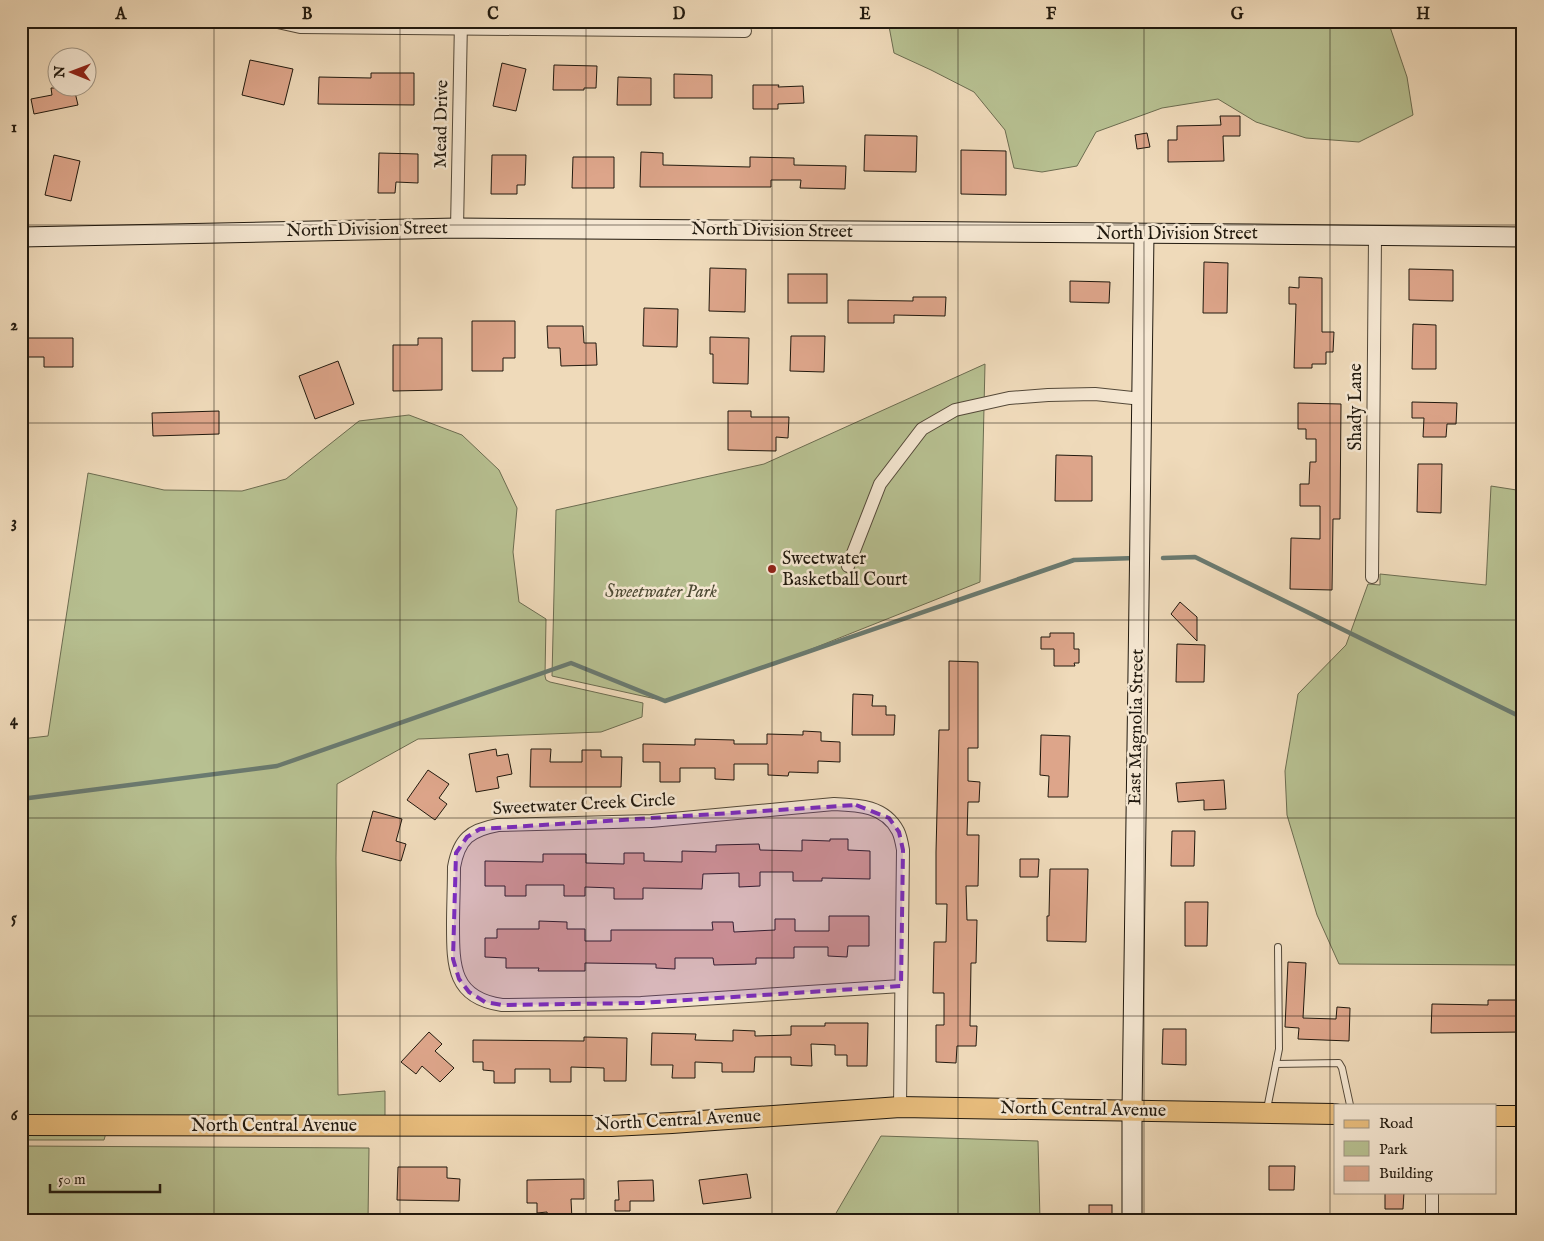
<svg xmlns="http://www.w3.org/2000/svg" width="1544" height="1241" font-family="'IM FELL English',serif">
	<rect width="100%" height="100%" fill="#efdaba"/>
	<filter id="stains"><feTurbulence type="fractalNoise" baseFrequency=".004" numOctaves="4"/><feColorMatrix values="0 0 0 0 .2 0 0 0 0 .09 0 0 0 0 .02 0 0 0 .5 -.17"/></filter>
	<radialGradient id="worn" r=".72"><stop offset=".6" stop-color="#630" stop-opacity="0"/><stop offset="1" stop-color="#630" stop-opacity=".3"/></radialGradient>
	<g fill="#b7c091" stroke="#6c6c50">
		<polygon points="888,21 1385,21 1389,24 1407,77 1413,115 1359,142 1306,138 1256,122 1218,99 1162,108 1096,132 1077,166 1042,172 1014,168 1005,130 974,92 931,70 894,53"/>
		<polygon points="985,364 980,582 799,654 665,701 552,676 556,510 764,464"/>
		<polygon points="409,415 462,435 499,470 517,508 513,552 519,602 546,619 545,676 546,680 550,682 643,703 642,717 601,732 418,739 337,784 336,858 338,1095 385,1091 385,1118 21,1118 21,739 48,736 88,473 164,490 242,491 286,479 359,421"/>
		<polygon points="1491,486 1523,491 1523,965 1339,964 1317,915 1287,815 1285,771 1298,694 1346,645 1368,584 1380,585 1380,574 1486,585"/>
		<polygon points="21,1133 106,1133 104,1140 21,1140"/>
		<polygon points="881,1136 1038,1141 1040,1220 832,1220"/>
		<polygon points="21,1146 369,1148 368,1220 21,1220"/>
	</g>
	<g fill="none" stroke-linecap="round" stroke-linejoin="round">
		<g stroke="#6a7a70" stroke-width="4.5">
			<polyline points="1163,558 1195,557 1523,718"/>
			<polyline points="21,799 277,766 571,663 665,701 1074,560 1136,558"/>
		</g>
	</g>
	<g fill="#dda58a" stroke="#21190e">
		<polygon points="250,60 293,69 284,105 242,95"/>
		<polygon points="502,63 526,69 516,111 493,106"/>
		<polygon points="554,65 597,66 596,88 584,88 584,90 553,90"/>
		<polygon points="371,73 414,73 414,105 318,104 319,77 371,78"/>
		<polygon points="674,74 712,75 712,98 674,98"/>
		<polygon points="618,77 651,78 651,105 617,105"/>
		<polygon points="753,85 779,85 778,87 803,86 804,103 778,104 778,109 753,109"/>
		<polygon points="51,88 74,88 78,105 34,114 31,99 52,95"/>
		<polygon points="1220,116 1240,116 1240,136 1223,136 1224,161 1168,162 1168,140 1177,140 1177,126 1221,125"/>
		<polygon points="1147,133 1150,147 1137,149 1135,135"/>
		<polygon points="865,135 917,136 916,172 864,171"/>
		<polygon points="961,150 1006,151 1006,195 961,194"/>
		<polygon points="641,152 663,153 663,165 750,167 750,157 794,158 794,165 846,166 845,189 800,188 801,180 771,180 771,187 640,187"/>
		<polygon points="379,153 418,154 418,183 396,182 395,193 378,193"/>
		<polygon points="54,155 80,161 71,201 45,195"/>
		<polygon points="492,155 526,155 525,185 517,185 517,194 491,194"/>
		<polygon points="573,157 614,157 614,188 572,188"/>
		<polygon points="1204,262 1228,263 1227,313 1203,313"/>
		<polygon points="710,268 746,269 745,312 709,311"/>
		<polygon points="1409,269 1453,270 1453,301 1409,300"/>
		<rect x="788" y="274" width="39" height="29"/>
		<polygon points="1299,277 1322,278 1322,332 1334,332 1333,352 1326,352 1326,364 1312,364 1312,368 1294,368 1296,304 1289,304 1289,287 1299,288"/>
		<polygon points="1070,281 1110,282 1109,303 1070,302"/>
		<polygon points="913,297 946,297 945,316 894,315 894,323 848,323 848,300 913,301"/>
		<polygon points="644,308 678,309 677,347 643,346"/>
		<polygon points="472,321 515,321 515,358 503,358 503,371 472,371"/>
		<polygon points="1413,324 1436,325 1436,369 1412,369"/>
		<polygon points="547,326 583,326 584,343 596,343 597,365 561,366 560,348 548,348"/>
		<polygon points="791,336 825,336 824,372 790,371"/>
		<polygon points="710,337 749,338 748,384 713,383 713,354 710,354"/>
		<polygon points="21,338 73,338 73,367 44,367 44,357 21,357"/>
		<polygon points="418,338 442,338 442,390 393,391 393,345 418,345"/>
		<polygon points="338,361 354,404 315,419 299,376"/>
		<polygon points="1412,402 1457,403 1456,424 1447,424 1446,437 1423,437 1424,418 1412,418"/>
		<polygon points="1298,403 1341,404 1340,519 1333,519 1332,590 1290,589 1291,538 1320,539 1320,506 1300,506 1300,484 1309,484 1310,462 1316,462 1316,439 1306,439 1306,429 1298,429"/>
		<polygon points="219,411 219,434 153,436 152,413"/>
		<polygon points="728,411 751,411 751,417 789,417 788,438 776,437 776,451 728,450"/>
		<polygon points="1056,455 1092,456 1092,501 1055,501"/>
		<polygon points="1418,464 1442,464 1441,513 1417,512"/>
		<polygon points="1180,602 1197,617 1197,641 1171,614"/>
		<polygon points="1050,633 1074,633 1074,649 1079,649 1079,663 1074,663 1075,666 1054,666 1054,649 1041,649 1041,637 1050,637"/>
		<polygon points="1177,644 1205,645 1204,682 1176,682"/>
		<polygon points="949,661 978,662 978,748 968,748 968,781 980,782 979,802 968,802 967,835 979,835 978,886 966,886 967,920 977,920 976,963 971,963 970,1026 977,1026 976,1046 957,1046 956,1063 936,1062 936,1025 944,1025 944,993 933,993 934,942 946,942 947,904 936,904 936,852 939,730 949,730"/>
		<polygon points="853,694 873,695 872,706 886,706 886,715 895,715 894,735 852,735"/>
		<polygon points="803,731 821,732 821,741 840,742 840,762 818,761 818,773 789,772 788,776 768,775 768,764 734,764 734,780 715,779 715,768 680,768 680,782 660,782 660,762 643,762 643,744 695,745 695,739 734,740 734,744 767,744 767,734 803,735"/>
		<polygon points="1041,735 1070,736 1068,797 1048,797 1049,776 1040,775"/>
		<polygon points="496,749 497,756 508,754 512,774 497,777 499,788 476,792 469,754"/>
		<polygon points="531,749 551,749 550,762 582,762 582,750 601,750 601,757 622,757 621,787 530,787"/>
		<polygon points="428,770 449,784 439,798 447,804 435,820 407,800"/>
		<polygon points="1224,780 1226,809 1204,810 1204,800 1178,802 1176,783"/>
		<polygon points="373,811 402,819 396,841 406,844 401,861 362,851"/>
		<polygon points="1172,831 1195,831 1194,866 1171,866"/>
		<polygon points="830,839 848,839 848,850 870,851 870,879 822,878 822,881 793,881 793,872 760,872 760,886 739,887 739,873 703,874 702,889 643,888 643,899 614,899 614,888 585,887 585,896 564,896 564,885 526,885 526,896 505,896 505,886 485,886 485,861 543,862 543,854 586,854 586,863 624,864 624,853 644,853 644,861 682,862 682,851 716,852 716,845 759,844 760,850 802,851 802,840 830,841"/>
		<polygon points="1020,859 1039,859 1038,877 1020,877"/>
		<polygon points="1050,869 1088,869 1086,942 1047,941 1047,916 1049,916"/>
		<polygon points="1185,902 1208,902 1207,946 1185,946"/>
		<polygon points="829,916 869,916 869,946 848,946 847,957 828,956 828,947 794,947 794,958 756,958 756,964 714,965 713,958 675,958 675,969 656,968 656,964 585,963 585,971 538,971 539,968 506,968 506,958 485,957 485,938 497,938 497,929 539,929 539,921 567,922 567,929 585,929 585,941 611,941 611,930 713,930 712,922 733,922 734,932 775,930 775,919 795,919 795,931 829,931"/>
		<polygon points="1288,962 1306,963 1303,1018 1336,1019 1337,1007 1350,1008 1349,1041 1298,1039 1299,1028 1285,1027"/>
		<polygon points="1488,1000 1523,1000 1523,1032 1431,1033 1432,1004 1488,1005"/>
		<polygon points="825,1023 868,1023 867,1066 847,1066 847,1055 835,1055 835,1045 811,1044 812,1066 791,1065 791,1057 755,1057 754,1072 722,1072 722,1063 695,1062 695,1078 672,1078 673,1065 651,1065 652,1033 696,1034 695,1040 733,1041 733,1030 755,1031 755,1036 791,1035 791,1026 825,1026"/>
		<polygon points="1163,1029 1186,1029 1186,1065 1162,1064"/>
		<polygon points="429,1032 442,1044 435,1051 454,1068 440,1082 422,1066 416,1074 401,1062"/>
		<polygon points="584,1037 627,1038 626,1081 604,1081 604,1068 571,1067 571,1082 550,1082 550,1069 515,1069 515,1083 494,1083 494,1071 483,1070 483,1062 473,1062 473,1040 584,1041"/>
		<polygon points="1269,1166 1295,1166 1294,1190 1269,1190"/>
		<polygon points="398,1167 447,1167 447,1178 460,1179 459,1201 397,1200"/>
		<polygon points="747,1174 751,1198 703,1204 699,1180"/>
		<polygon points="584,1179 584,1199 571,1199 572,1220 548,1220 547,1212 537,1213 537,1203 527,1203 527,1180"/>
		<polygon points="653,1180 654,1201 630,1201 630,1211 615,1211 615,1200 619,1200 618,1181"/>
		<polygon points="1385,1192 1404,1192 1403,1209 1385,1209"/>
		<rect x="1089" y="1205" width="23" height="15"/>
	</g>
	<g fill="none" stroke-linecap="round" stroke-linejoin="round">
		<defs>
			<g id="lane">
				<polyline points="1276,1064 1339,1063 1342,1068 1350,1105"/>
				<polyline points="1267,1109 1279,1049 1278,947"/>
			</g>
			<g id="street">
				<polyline points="273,21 300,27 745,31"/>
				<polyline points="457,228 461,21"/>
				<polyline points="848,566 880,484 922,429 955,410 1009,398 1048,395 1095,394 1142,399"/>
				<polyline points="1372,577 1375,237"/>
				<path d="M900 1107 903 850C902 844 901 837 898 831 885 806 859 805 834 804L651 821 498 825C470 830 459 839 454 867 454 887 453 906 453 925 453 966 453 998 502 1005L641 1003 901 986"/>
				<polyline points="1432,1220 1432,1192"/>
			</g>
			<g id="secondary">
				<polyline points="21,237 457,228 1251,234 1523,237"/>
				<polyline points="1132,1220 1132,1111 1144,234"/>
			</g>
			<g id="primary">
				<polyline points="1495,1116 1523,1116"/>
				<polyline points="21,1125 611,1126 672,1123 900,1107 1335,1114"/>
			</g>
		</defs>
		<use href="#lane" stroke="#544939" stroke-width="8"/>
		<use href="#street" stroke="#544939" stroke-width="14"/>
		<use href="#secondary" stroke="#21190e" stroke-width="21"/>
		<use href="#primary" stroke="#21190e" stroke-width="22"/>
		<use href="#lane" stroke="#f5e7d2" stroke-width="6"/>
		<use href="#street" stroke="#f5e7d2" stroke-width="12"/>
		<use href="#secondary" stroke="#f5e7d2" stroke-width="19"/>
		<use href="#primary" stroke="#e8bd7d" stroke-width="20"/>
	</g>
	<path fill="#7b2cbf" fill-opacity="0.2" stroke="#7b2cbf" stroke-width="4" stroke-dasharray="10 6" stroke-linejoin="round" d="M856 805 889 818 899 832 903 850 901 986 641 1003 502 1005 485 1002 469 992 459 979 453 959 456 853 467 837 480 829Z"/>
	<path fill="none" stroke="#21190e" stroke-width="1" stroke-opacity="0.55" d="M214 21V1220M400 21V1220M586 21V1220M772 21V1220M958 21V1220M1144 21V1220M1330 21V1220M21 225H1523M21 423H1523M21 620H1523M21 818H1523M21 1016H1523"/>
	<circle fill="#8f2418" stroke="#f5e7d2" stroke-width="2" cx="772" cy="569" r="5"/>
	<g text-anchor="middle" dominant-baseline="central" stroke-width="5" stroke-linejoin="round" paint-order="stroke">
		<g font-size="18" fill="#21190e" stroke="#f5e7d2">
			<text transform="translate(442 124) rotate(-89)">Mead Drive</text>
			<text transform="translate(367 230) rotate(-1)">North Division Street</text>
			<text transform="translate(772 231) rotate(1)">North Division Street</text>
			<text x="1177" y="234">North Division Street</text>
			<text transform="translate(1356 407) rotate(-90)">Shady Lane</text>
			<text transform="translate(1137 727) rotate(-89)">East Magnolia Street</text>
			<text transform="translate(584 805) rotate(-3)">Sweetwater Creek Circle</text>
			<text transform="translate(1083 1110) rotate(1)">North Central Avenue</text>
			<text transform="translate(678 1121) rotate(-3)">North Central Avenue</text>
			<text x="274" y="1126">North Central Avenue</text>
		</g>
		<g font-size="18" fill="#21190e" stroke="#f5e7d2" text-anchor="start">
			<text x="782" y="559">Sweetwater<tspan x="782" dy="21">Basketball Court</tspan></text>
		</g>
		<g font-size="18" font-style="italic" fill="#4e4b35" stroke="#f5e7d2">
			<text x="661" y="592">Sweetwater Park</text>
		</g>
	</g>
	<rect width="1544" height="1241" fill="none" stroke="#efdaba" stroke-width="55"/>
	<rect x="1334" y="1104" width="162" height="90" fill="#f5e7d2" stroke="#a09584"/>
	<rect x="1344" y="1120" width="25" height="8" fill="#e8bd7d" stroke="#a09584"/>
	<text x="1379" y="1128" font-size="15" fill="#21190e">Road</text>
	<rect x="1344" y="1141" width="25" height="15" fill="#b7c091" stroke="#a09584"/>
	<text x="1379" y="1154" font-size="15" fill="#21190e">Park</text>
	<rect x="1344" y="1166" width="25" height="15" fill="#dda58a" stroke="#a09584"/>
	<text x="1379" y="1178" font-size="15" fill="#21190e">Building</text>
	<g transform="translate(72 72) rotate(271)"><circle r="24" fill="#f5e7d2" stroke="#a09584"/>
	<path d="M0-4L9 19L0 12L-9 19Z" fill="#8f2418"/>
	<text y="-8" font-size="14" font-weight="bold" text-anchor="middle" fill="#21190e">N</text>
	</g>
	<path d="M50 1184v8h110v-8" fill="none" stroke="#21190e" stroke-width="2.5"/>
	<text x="58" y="1184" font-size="15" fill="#21190e" stroke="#f5e7d2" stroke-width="4" paint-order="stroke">50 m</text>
	<rect x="28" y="28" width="1488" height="1186" fill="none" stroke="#21190e" stroke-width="2"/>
	<g font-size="16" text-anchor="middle" font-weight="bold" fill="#21190e">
		<text x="121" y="19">A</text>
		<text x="307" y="19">B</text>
		<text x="493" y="19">C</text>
		<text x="679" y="19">D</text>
		<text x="865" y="19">E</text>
		<text x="1051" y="19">F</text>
		<text x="1237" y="19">G</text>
		<text x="1423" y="19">H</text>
		<text x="14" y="132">1</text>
		<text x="14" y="330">2</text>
		<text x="14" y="527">3</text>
		<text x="14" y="725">4</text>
		<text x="14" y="923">5</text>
		<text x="14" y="1120">6</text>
	</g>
	<rect width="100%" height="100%" filter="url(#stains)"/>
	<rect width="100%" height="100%" fill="url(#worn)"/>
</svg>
